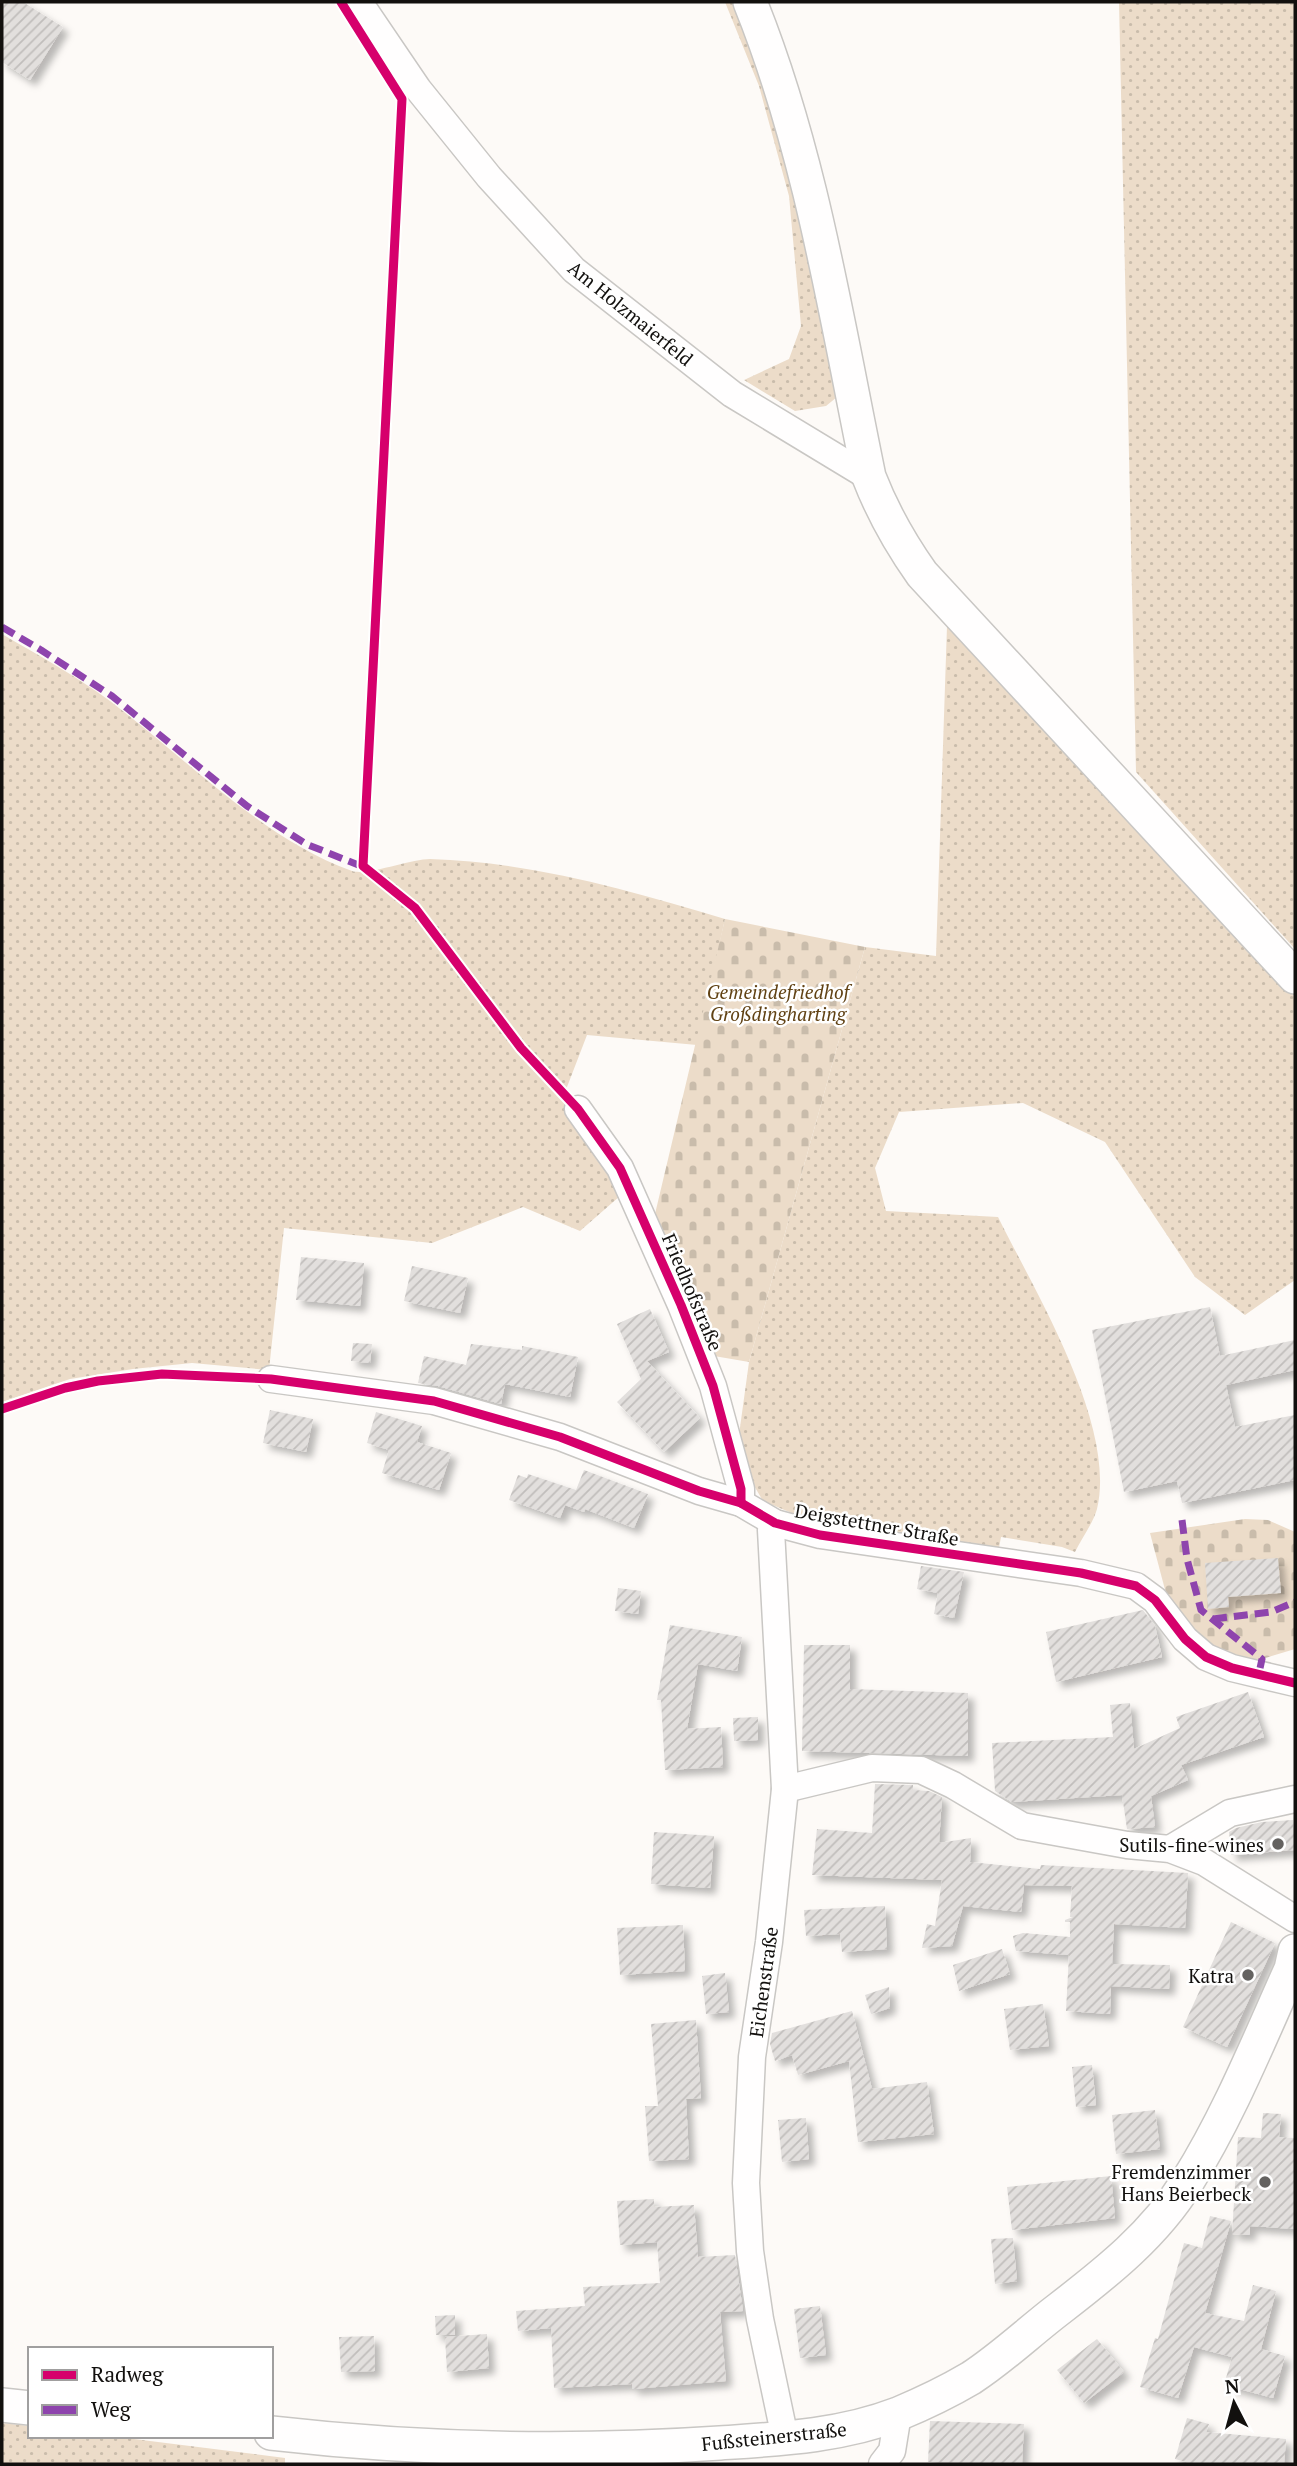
<svg xmlns="http://www.w3.org/2000/svg" width="1297" height="2466" font-family="'PT Serif',serif">
	<defs>
		<pattern id="green-dots" width="8" height="8" patternUnits="userSpaceOnUse" patternTransform="scale(1.75)"><rect width="8" height="8" fill="#ecdcc9"/><path d="M2 2h.1M6 6h.1" fill="none" stroke="#c9bcab" stroke-width="1.8" stroke-linecap="round"/></pattern>
		<pattern id="cemetery-stones" width="16" height="16" patternUnits="userSpaceOnUse" patternTransform="scale(1.75)"><rect width="16" height="16" fill="#ecdcc9"/><path d="M2 7V4a2 2 0 0 1 4 0v3zM10 15v-3a2 2 0 0 1 4 0v3z" fill="#c9bcab"/></pattern>
		<pattern id="building-hatch" width="6" height="6" patternUnits="userSpaceOnUse" patternTransform="scale(1.75)"><rect width="6" height="6" fill="#e2dfdd"/><path d="M-1 1l2-2M0 6l6-6M5 7l2-2" fill="none" stroke="#c1bebc"/></pattern>
		<filter id="shadow"><feDropShadow dx="6" dy="6" stdDeviation="3.5" flood-color="#0004"/></filter>
	</defs>
	<rect width="100%" height="100%" fill="#fdfaf7"/>
	<g fill="url(#green-dots)">
		<polygon points="725,2 741,2 796,171 837,397 826,406 795,411 744,380 789,359 801,326 789,196 759,86"/>
		<polygon points="1119,2 1295,2 1295,949 1136,772"/>
		<path d="M947 626 1295 997V1280L1245 1315 1195 1277 1105 1142 1023 1103 899 1112 875 1168 886 1211 998 1217C1035 1292 1117 1425 1097 1509 1093 1523 1082 1538 1075 1552L1062 1547 1001 1537 998 1553 818 1524 763 1501 746 1472 738 1442 749 1362 865 947 936 956Z"/>
		<path d="M2 634C38 655 76 676 110 701 186 758 261 838 352 871 367 876 411 859 430 859 532 862 629 890 725 919L697 1045 587 1035 562 1100 588 1135 620 1196 580 1231 523 1207 432 1243 284 1228 269 1370 192 1363 133 1369 70 1379 2 1402Z"/>
		<polygon points="2,2423 30,2426 30,2436 110,2436 285,2458 285,2464 2,2464"/>
	</g>
	<g fill="url(#cemetery-stones)">
		<polygon points="725,919 865,947 749,1362 714,1356 690,1293 655,1214"/>
		<polygon points="1245,1519 1268,1520 1295,1532 1295,1649 1262,1659 1237,1659 1207,1644 1168,1601 1150,1533"/>
	</g>
	<g fill="url(#building-hatch)" filter="url(#shadow)">
		<polygon points="2,2 23,2 63,27 30,80 2,62"/>
		<polygon points="301,1257 364,1263 360,1306 296,1300"/>
		<polygon points="412,1266 468,1278 460,1313 404,1301"/>
		<polygon points="1210,1307 1220,1356 1295,1340 1295,1370 1226,1385 1235,1427 1295,1415 1295,1480 1182,1503 1177,1481 1124,1492 1092,1330"/>
		<polygon points="650,1309 669,1352 647,1361 700,1418 664,1452 617,1402 641,1379 617,1324"/>
		<polygon points="353,1343 372,1344 370,1363 351,1361"/>
		<polygon points="471,1344 522,1350 522,1346 578,1357 570,1397 505,1384 501,1404 438,1386 418,1383 424,1356 466,1365"/>
		<polygon points="270,1410 313,1419 306,1452 263,1443"/>
		<polygon points="376,1412 422,1426 417,1442 451,1453 439,1490 382,1473 389,1450 367,1443"/>
		<polygon points="584,1470 648,1494 634,1528 585,1509 584,1512 565,1505 560,1518 509,1500 518,1475 527,1478 528,1474 576,1490"/>
		<polygon points="1278,1558 1281,1593 1228,1597 1229,1607 1208,1609 1205,1563"/>
		<polygon points="921,1566 964,1572 954,1618 934,1614 938,1593 917,1589"/>
		<polygon points="618,1588 641,1591 638,1614 615,1611"/>
		<polygon points="1143,1610 1155,1626 1162,1657 1056,1682 1046,1632"/>
		<polygon points="670,1625 742,1637 737,1671 698,1664 687,1729 721,1727 723,1767 665,1770 661,1700 657,1700"/>
		<polygon points="804,1645 850,1645 850,1689 968,1693 968,1756 802,1751"/>
		<polygon points="1248,1692 1264,1737 1181,1765 1188,1780 1151,1796 1155,1827 1127,1829 1122,1795 1012,1802 995,1791 992,1743 1113,1737 1110,1705 1130,1703 1134,1749 1180,1728 1176,1717"/>
		<polygon points="758,1717 758,1740 734,1741 733,1718"/>
		<polygon points="875,1784 913,1785 913,1790 929,1791 942,1797 939,1843 971,1838 970,1862 1040,1869 1041,1865 1188,1873 1185,1928 1114,1924 1112,1964 1170,1965 1169,1989 1111,1986 1110,2014 1066,2011 1069,1955 1016,1951 1013,1936 1023,1933 1070,1937 1070,1922 1065,1922 1065,1920 1073,1917 1070,1917 1072,1886 1024,1885 1021,1912 963,1906 952,1946 922,1948 927,1924 935,1926 942,1880 812,1875 817,1829 872,1833"/>
		<polygon points="1293,1820 1295,1850 1231,1855 1229,1832 1236,1828 1262,1822"/>
		<polygon points="654,1832 714,1836 710,1888 651,1884"/>
		<polygon points="885,1906 887,1949 842,1952 840,1934 806,1936 804,1910"/>
		<polygon points="1231,1922 1275,1943 1227,2047 1183,2027"/>
		<polygon points="683,1925 685,1971 620,1975 617,1928"/>
		<polygon points="1002,1949 1010,1974 959,1991 953,1965"/>
		<polygon points="725,1973 729,2012 706,2014 702,1976"/>
		<polygon points="889,1987 890,2008 871,2014 865,1995"/>
		<polygon points="1043,2004 1049,2046 1010,2050 1004,2009"/>
		<polygon points="852,2011 872,2089 927,2082 934,2134 858,2142 849,2061 798,2075 792,2055 775,2061 770,2044 772,2033"/>
		<polygon points="696,2020 701,2098 686,2099 689,2159 649,2161 645,2106 658,2106 651,2024"/>
		<polygon points="1092,2065 1096,2105 1076,2107 1072,2067"/>
		<polygon points="1155,2110 1160,2149 1116,2154 1112,2115"/>
		<polygon points="1263,2113 1281,2114 1279,2137 1295,2138 1295,2229 1250,2226 1250,2235 1232,2234 1238,2137 1261,2138"/>
		<polygon points="806,2118 809,2159 782,2162 778,2120"/>
		<polygon points="1111,2176 1115,2218 1012,2230 1007,2187"/>
		<polygon points="654,2199 654,2207 694,2205 698,2257 735,2255 743,2311 720,2312 726,2381 633,2389 632,2384 554,2388 551,2328 518,2331 516,2311 585,2306 583,2287 660,2283 657,2242 620,2245 617,2201"/>
		<polygon points="1210,2216 1231,2221 1205,2313 1244,2321 1253,2285 1276,2291 1261,2349 1285,2356 1273,2398 1224,2385 1232,2357 1194,2347 1178,2398 1140,2387 1155,2338 1158,2339 1184,2243 1202,2248"/>
		<polygon points="1013,2238 1017,2281 995,2284 991,2239"/>
		<polygon points="820,2306 826,2355 800,2358 794,2309"/>
		<polygon points="455,2315 455,2335 436,2335 435,2316"/>
		<polygon points="487,2334 489,2368 447,2372 445,2337"/>
		<polygon points="374,2336 375,2371 341,2372 339,2337"/>
		<polygon points="1097,2339 1124,2372 1084,2403 1057,2370"/>
		<polygon points="1187,2418 1209,2424 1206,2432 1286,2439 1284,2464 1194,2464 1175,2459"/>
		<polygon points="930,2421 1024,2424 1022,2464 928,2462"/>
	</g>
	<g fill="none" stroke-linecap="round" stroke-linejoin="round">
		<defs>
			<g id="minor">
				<polyline points="359,2 418,89 489,177 574,270 732,394 869,477"/>
				<polyline points="578,1109 620,1168 681,1305 713,1386 741,1489 741,1503"/>
				<polyline points="271,1379 434,1401 560,1437 699,1491 741,1503 775,1523 820,1535 1081,1573 1136,1586 1155,1600 1185,1639 1206,1657 1232,1668 1295,1683"/>
				<polyline points="775,1523 771,1530 785,1789 769,1942 752,2057 746,2183 750,2251 760,2319 785,2438"/>
				<polyline points="785,1789 872,1768 921,1770 953,1785 1022,1826 1127,1845 1170,1849 1204,1862 1295,1919"/>
				<polyline points="1170,1849 1230,1813 1295,1799"/>
				<polyline points="882,2464 892,2451 898,2414"/>
			</g>
			<g id="tertiary">
				<path d="M750 2C811 153 836 317 869 477 883 513 900 543 922 574L1295 977"/>
				<polyline points="2,2405 30,2408"/>
				<path d="M271 2433C420 2450 571 2453 720 2443 780 2439 841 2436 898 2414 922 2404 949 2391 971 2378 1002 2358 1030 2331 1059 2309 1107 2272 1155 2234 1187 2182 1229 2115 1259 2040 1291 1969L1295 1951"/>
			</g>
		</defs>
		<use href="#minor" stroke="#c9c7c4" stroke-width="29"/>
		<use href="#tertiary" stroke="#c9c7c4" stroke-width="36"/>
		<use href="#minor" stroke="#fffefe" stroke-width="26"/>
		<use href="#tertiary" stroke="#fffefe" stroke-width="33"/>
		<g stroke="#8e44ad" stroke-width="7" stroke-dasharray="14 7" stroke-linecap="butt">
			<polyline points="2,627 41,650 112,696 247,806 306,844 366,868"/>
			<polyline points="1182,1520 1187,1559 1201,1610 1262,1659 1259,1673"/>
			<polyline points="1213,1619 1271,1612 1295,1602"/>
		</g>
		<defs>
			<g id="cycleway">
				<polyline points="341,2 402,99 363,866 415,908 521,1048 578,1109 620,1168 681,1305 713,1386 741,1489 741,1503"/>
				<polyline points="2,1409 65,1388 98,1381 162,1374 271,1379 434,1401 560,1437 699,1491 741,1503 775,1523 820,1535 1081,1573 1136,1586 1155,1600 1185,1639 1206,1657 1232,1668 1295,1683"/>
			</g>
		</defs>
		<use href="#cycleway" stroke="#fff" stroke-width="13"/>
		<use href="#cycleway" stroke="#d6006c" stroke-width="9"/>
	</g>
	<g fill="#646260" stroke="#fff" stroke-width="2.5">
		<circle cx="1278" cy="1844" r="7"/>
		<circle cx="1248" cy="1975" r="7"/>
		<circle cx="1265" cy="2182" r="7"/>
	</g>
	<g text-anchor="middle" dominant-baseline="central" stroke-width="5" stroke-linejoin="round" paint-order="stroke">
		<g font-size="19" fill="#12100e" stroke="#fff">
			<text transform="translate(631 313) rotate(39)">Am Holzmaierfeld</text>
			<text transform="translate(693 1292) rotate(67)">Friedhofstraße</text>
			<text transform="translate(877 1524) rotate(10)">Deigstettner Straße</text>
			<text transform="translate(763 1982) rotate(-82)">Eichenstraße</text>
			<text transform="translate(774 2436) rotate(-6)">Fußsteinerstraße</text>
		</g>
		<g font-size="19" font-style="italic" fill="#614214" stroke="#fff">
			<text x="778" y="991">Gemeindefriedhof<tspan x="778" dy="22">Großdingharting</tspan></text>
		</g>
		<g font-size="19" fill="#12100e" stroke="#fff" text-anchor="end">
			<text x="1264" y="1844">Sutils-fine-wines</text>
			<text x="1234" y="1975">Katra</text>
			<text x="1251" y="2171">Fremdenzimmer<tspan x="1251" dy="22">Hans Beierbeck</tspan></text>
		</g>
	</g>
	<rect width="1297" height="2466" fill="none" stroke="#12100e" stroke-width="7"/>
	<rect x="28" y="2347" width="245" height="91" fill="#ffffff" stroke="#a09f9f" stroke-width="2"/>
	<rect x="42" y="2370" width="35" height="10" fill="#d6006c" stroke="#a09f9f" stroke-width="2"/>
	<text x="91" y="2382" font-size="21" fill="#12100e">Radweg</text>
	<rect x="42" y="2405" width="35" height="10" fill="#8e44ad" stroke="#a09f9f" stroke-width="2"/>
	<text x="91" y="2417" font-size="21" fill="#12100e">Weg</text>
	<g transform="translate(1234 2403) rotate(354)" stroke="#ffffff" stroke-width="5" paint-order="stroke">
	<path d="M0-5L12 26L0 18L-12 26Z" fill="#12100e"/>
	<text y="-10" font-size="19" font-weight="bold" text-anchor="middle" fill="#12100e">N</text>
	</g>
</svg>
